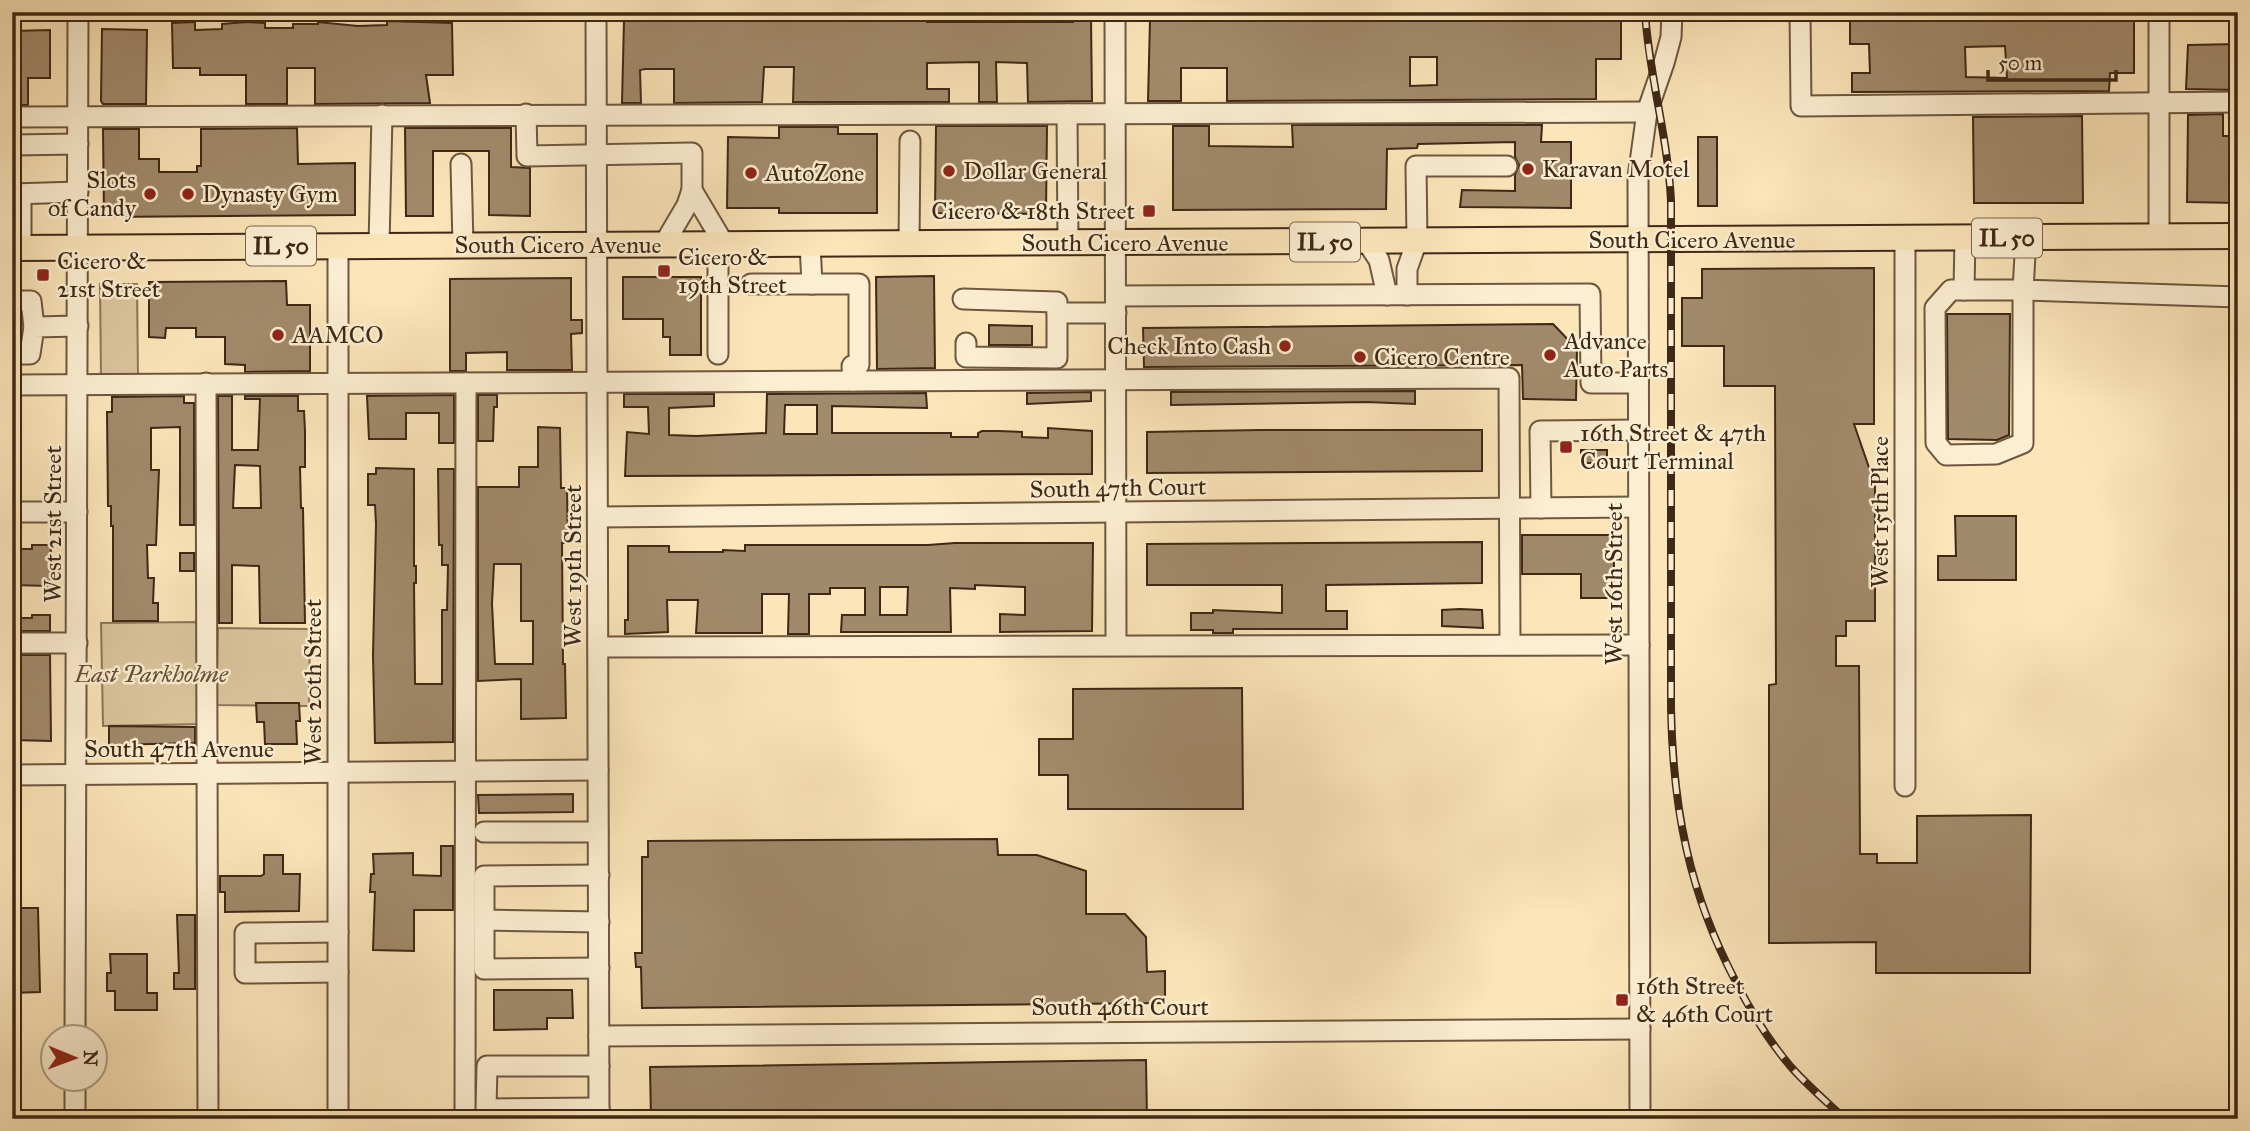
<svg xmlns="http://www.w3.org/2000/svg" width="2250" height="1131" font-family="'IM FELL Great Primer',serif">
	<rect width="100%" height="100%" fill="#fbe5b9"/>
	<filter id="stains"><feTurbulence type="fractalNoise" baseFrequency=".00286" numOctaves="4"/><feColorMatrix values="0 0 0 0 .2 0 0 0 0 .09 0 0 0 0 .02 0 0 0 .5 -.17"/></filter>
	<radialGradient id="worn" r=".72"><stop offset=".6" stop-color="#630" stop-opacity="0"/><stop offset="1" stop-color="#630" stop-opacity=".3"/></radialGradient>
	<g fill="#dbc59d" stroke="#8d765a" stroke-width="2">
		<polygon points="100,284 137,284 138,377 101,377"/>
		<polygon points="199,622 200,724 103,726 101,623"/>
		<polygon points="218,628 310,629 309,706 216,705"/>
	</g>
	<g fill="#a18a6b" stroke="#3f2816" stroke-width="2" fill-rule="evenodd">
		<path d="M2134 12V73H2110L2109 91 1852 92V73H1870L1869 44H1850V13ZM2005 46 2007 78 1966 77 1965 47Z"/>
		<path d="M1577 13 1621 14V59H1596V99L1227 101V68H1181V101H1148L1150 20 1295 16 1365 18V15L1391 14 1577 15ZM1410 57H1437V85L1410 86Z"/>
		<polygon points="927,17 927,22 1073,22 1073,18 1091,18 1092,101 1028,102 1027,63 996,62 997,102 979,102 979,62 927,63 927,89 949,89 949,102 793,102 794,67 764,67 762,102 674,103 674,69 645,69 640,70 641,103 622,103 624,21"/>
		<polygon points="387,21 452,23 453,75 426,75 430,103 315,104 315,68 287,68 287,104 246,104 246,75 200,75 200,68 173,68 172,23 195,22 195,30 222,29 222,24 247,22 265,23 265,28 293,28 293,24 318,24 318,22 358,26 387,25"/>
		<polygon points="102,29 147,30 146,104 103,104 101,101"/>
		<polygon points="50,30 50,78 28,78 28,105 12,105 12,31"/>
		<polygon points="2238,44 2238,90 2186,89 2188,45"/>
		<polygon points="2223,114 2223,136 2238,136 2238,203 2187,202 2188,115"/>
		<polygon points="2082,116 2083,203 1974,203 1973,117"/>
		<polygon points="1292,125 1542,125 1541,142 1571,142 1571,208 1460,207 1462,190 1515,191 1515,175 1519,165 1515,157 1515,142 1418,144 1417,148 1387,149 1386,209 1173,210 1173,126 1209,126 1209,146 1293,147"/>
		<polygon points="936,126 1047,126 1046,214 935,213"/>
		<polygon points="779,127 838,127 838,134 877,134 877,213 779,213 779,208 727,208 728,137 779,138"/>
		<polygon points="297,128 298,164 355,163 355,215 104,217 103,129 139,129 139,159 159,159 159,172 197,172 197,166 201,166 201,129"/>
		<polygon points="405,128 511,128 511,167 530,168 530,216 489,215 489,151 433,151 433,216 406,216"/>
		<rect x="1698" y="137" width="19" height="69"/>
		<polygon points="1874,268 1874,424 1854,424 1875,485 1875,621 1846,621 1846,636 1836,636 1836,666 1859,666 1860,854 1877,854 1877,863 1917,863 1917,816 2031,815 2030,973 1876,973 1876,942 1769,943 1769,685 1776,684 1775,386 1724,386 1724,346 1682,346 1682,298 1702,298 1702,269"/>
		<polygon points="934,276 935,368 877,369 876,277"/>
		<polygon points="623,277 701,277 701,355 670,355 670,337 663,337 663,319 623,319"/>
		<polygon points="571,278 571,320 582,320 582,333 571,334 572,370 507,370 507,352 466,353 466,371 450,371 450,279"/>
		<polygon points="286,281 287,305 310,305 310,371 245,372 245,365 225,364 225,337 196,337 196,328 166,328 165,338 149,337 149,282"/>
		<polygon points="1947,314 2010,314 2009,435 1997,440 1948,439"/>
		<polygon points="1553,324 1577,349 1576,400 1523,399 1522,365 1144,367 1143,328"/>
		<polygon points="989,325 1032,326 1032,345 989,345"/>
		<polygon points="1415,391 1415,404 1367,402 1171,405 1171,392"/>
		<polygon points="1091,392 1091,401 1027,404 1027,393"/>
		<path d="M926 393 927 408 832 406V433H951V437H978V433L982 431H998L1022 432V437L1048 438V428L1092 431V474L625 476 627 432 649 434 648 407H624V394H714V406L669 408V435L696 436 766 433 767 394ZM785 405H817V434H784Z"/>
		<polygon points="454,395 454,443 439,443 439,413 406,413 406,439 369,439 367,396"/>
		<polygon points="478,395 497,395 497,407 494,407 493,441 478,441"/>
		<polygon points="184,396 184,403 194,403 194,525 180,525 180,427 151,428 151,470 159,470 156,545 147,545 148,578 154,578 153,603 158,603 158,621 113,621 113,526 111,526 111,506 108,506 107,412 112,412 112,397"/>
		<path d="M218 396H232V450H258L260 399H245V396H298V411H304L305 431V467H300L301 508H303L305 623H260L259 566 232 565V623H219ZM235 465 260 466 261 508H233Z"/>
		<path d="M538 427 560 428 561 488H567L568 543H562L563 664H565L566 718 521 719V679L478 681V487H519V467H538ZM494 564H521V621H533V664H495L492 604Z"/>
		<polygon points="1260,430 1482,430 1482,471 1147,473 1147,432"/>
		<rect x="1581" y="450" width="26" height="13"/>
		<polygon points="376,468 414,469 414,566 416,566 416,583 414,583 415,684 442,684 442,610 447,610 448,565 442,565 442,545 439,545 438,469 454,469 453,742 375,743 373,655 376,524 375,505 368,505 368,474 376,474"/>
		<polygon points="1955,516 2016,516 2016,580 1938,580 1938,556 1956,556"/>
		<polygon points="1522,535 1614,535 1614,598 1581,598 1581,574 1522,574"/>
		<polygon points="1482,542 1482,583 1326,585 1326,611 1347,611 1347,629 1233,629 1233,633 1213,633 1213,630 1191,630 1191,613 1213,613 1213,610 1282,613 1282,585 1147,585 1147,544"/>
		<path d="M955 543H1093L1092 631 1000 632V614L1025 615V587L975 585V589L950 588 951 632H841L842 615H865V588H830V594H809V634H788L789 594H762V633H696L698 600H667L668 632 625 634V620H628V546H669V552H723V550L745 551V545H928ZM880 587H908L907 615H880Z"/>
		<polygon points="32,545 51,545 50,586 12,585 12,549 32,549"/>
		<rect x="180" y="553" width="14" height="18"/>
		<polygon points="1460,609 1482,610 1483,628 1442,626 1442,610"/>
		<polygon points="32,615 50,615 50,631 13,631 13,618 32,618"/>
		<polygon points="13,655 50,655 51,741 12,740"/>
		<polygon points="1242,688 1243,809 1068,809 1068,775 1039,775 1039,739 1073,739 1073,689"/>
		<polygon points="256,703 299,703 300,721 296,721 297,744 265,744 264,722 257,722"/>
		<polygon points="109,726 195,727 195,743 109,745"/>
		<polygon points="573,794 573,812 479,813 478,795"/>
		<polygon points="997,839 998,855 1037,855 1086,871 1086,914 1125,914 1146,937 1147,972 1165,971 1165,1003 642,1008 641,967 636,967 635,953 642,953 642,857 648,857 648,841"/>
		<polygon points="441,846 453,846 453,910 414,910 414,951 373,950 375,892 370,892 371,874 374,874 373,854 413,853 413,875 441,876"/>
		<polygon points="264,855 283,855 283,874 300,874 299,911 225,912 225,892 220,892 220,876 261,876 264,874"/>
		<polygon points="12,908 38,908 40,992 12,993"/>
		<polygon points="177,915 195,915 195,989 174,989 174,973 179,973"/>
		<polygon points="110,954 147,954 147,993 157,993 157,1010 115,1010 115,991 107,991 107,973 111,973"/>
		<polygon points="494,990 572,990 573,1018 547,1018 547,1029 494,1030"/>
		<polygon points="1146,1060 1147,1119 651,1119 650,1067"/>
	</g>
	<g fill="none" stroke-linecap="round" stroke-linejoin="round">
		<defs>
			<g id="minor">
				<polyline points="596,12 599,1119"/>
				<polyline points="1115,12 1116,645"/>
				<polyline points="1800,12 1801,106 2238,102"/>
				<polyline points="2159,12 2159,237"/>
				<polyline points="526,114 527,156 692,153 692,190"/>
				<polyline points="1067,114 1068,243"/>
				<polyline points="12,117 1647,112"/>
				<polyline points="12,145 78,144"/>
				<polyline points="461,164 463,245"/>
				<polyline points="12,194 78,192"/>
				<polyline points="2026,238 2023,290 2238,297"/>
				<polyline points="1367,242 1379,260 1387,295"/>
				<polyline points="909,243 910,141"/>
				<polyline points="664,244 687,205 692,190 724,244"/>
				<polyline points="718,244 718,354"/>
				<polyline points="379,245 382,115"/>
				<polyline points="338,246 338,1119"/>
				<polyline points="21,248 21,194"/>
				<polyline points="751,284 812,284 810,244"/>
				<polyline points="812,284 859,284 859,365 852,366 853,381"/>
				<polygon points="1951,290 2023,290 2023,443 1996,454 1946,455 1936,443 1935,308"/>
				<polyline points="1964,290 1965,238"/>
				<polyline points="1407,295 1407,269 1417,241 1416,166 1507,166"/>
				<polyline points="1116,296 1590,294 1591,383 1638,383"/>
				<polyline points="963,299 1057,302 1057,313"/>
				<polyline points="12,301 31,301 34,327"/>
				<polyline points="966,343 966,357 1057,358 1057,313 1116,313"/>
				<polyline points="12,354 30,354 34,327 78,326"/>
				<polyline points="206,383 208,1119"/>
				<polyline points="12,385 1509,378 1510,644"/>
				<polyline points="1541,508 1540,431 1638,430"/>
				<polyline points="12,512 77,512"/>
				<polyline points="598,517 1638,507"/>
				<polyline points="12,643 77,643"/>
				<polyline points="598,647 1639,645"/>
				<polyline points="12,775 598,770"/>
				<polyline points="1905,786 1905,239"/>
				<polyline points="484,832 598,832"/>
				<polyline points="599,875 484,876 484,920 599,922"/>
				<polyline points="484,920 484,969 599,968"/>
				<polyline points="338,932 245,933 245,973 338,972"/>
				<polyline points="75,1036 78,12"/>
				<polyline points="599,1036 1640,1029"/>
				<polyline points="599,1066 487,1066 486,1109 599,1108"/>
				<polyline points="75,1119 75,1078"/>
				<polyline points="465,1119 466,383"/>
				<polyline points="1640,1119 1638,177 1647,112 1664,63 1671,37 1672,12"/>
			</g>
			<polyline id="major" points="12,248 2238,236"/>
		</defs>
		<use href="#minor" stroke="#6e573f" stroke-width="23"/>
		<use href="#major" stroke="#3f2816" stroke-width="28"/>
		<use href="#minor" stroke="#fceed2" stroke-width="19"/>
		<use href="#major" stroke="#fbe5b9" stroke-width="24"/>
		<defs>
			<path id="rail" d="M1645 12C1649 76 1668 137 1671 201V709C1673 809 1689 893 1736 982 1751 1012 1769 1041 1791 1067 1808 1086 1827 1102 1845 1119"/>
		</defs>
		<use href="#rail" stroke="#3f2816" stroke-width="8"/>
		<use href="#rail" stroke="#fceed2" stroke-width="5" stroke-dasharray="16" stroke-linecap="butt"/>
	</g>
	<g fill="#8f2418" stroke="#fceed2" stroke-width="2.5">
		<circle cx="1528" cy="169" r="7"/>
		<circle cx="949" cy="171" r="7"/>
		<circle cx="751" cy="173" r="7"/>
		<circle cx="150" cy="194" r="7"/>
		<circle cx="188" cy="194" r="7"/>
		<rect x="1142" y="204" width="14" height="14" rx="3.5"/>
		<rect x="657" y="264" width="14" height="14" rx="3.5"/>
		<rect x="36" y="268" width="14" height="14" rx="3.5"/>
		<circle cx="278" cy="335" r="7"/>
		<circle cx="1285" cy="346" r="7"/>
		<circle cx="1550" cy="355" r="7"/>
		<circle cx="1360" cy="357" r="7"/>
		<rect x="1559" y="440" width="14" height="14" rx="3.5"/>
		<rect x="1615" y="993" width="14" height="14" rx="3.5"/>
	</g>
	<g text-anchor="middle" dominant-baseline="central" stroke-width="5" stroke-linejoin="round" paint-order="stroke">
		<g fill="#fceed2" stroke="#78634e" stroke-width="2">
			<rect x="1972" y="218.5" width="70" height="39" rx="5"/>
			<rect x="1290" y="222.5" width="70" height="39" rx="5"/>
			<rect x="246" y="226.5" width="70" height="39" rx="5"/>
		</g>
		<g font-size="23" font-weight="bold" fill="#3f2816">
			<text x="2007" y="238">IL 50</text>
			<text x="1325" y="242">IL 50</text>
			<text x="281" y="246">IL 50</text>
		</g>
		<g font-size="24" fill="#3f2816" stroke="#fceed2" text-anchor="start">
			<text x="1542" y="169">Karavan Motel</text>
			<text x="963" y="171">Dollar General</text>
			<text x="765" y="173">AutoZone</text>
			<text x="136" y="180" text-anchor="end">Slots<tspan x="136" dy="28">of Candy</tspan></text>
			<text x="202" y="194">Dynasty Gym</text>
			<text x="1135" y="211" text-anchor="end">Cicero &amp; 18th Street</text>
			<text x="678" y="257">Cicero &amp;<tspan x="678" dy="28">19th Street</tspan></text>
			<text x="57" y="261">Cicero &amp;<tspan x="57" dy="28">21st Street</tspan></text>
			<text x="292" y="335">AAMCO</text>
			<text x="1564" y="341">Advance<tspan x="1564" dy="28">Auto Parts</tspan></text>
			<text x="1271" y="346" text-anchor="end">Check Into Cash</text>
			<text x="1374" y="357">Cicero Centre</text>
			<text x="1580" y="433">16th Street &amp; 47th<tspan x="1580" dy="28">Court Terminal</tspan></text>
			<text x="1636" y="986">16th Street<tspan x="1636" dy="28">&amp; 46th Court</tspan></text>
		</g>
		<g font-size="24" fill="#3f2816" stroke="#fceed2">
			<text x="1692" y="240">South Cicero Avenue</text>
			<text x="1125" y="243">South Cicero Avenue</text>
			<text x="558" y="245">South Cicero Avenue</text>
			<text transform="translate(1118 488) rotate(-1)">South 47th Court</text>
			<text transform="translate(1880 512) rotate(-90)">West 15th Place</text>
			<text transform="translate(53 524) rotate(-90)">West 21st Street</text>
			<text transform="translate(573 566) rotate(-90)">West 19th Street</text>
			<text transform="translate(1614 584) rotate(-90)">West 16th Street</text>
			<text transform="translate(313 682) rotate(-90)">West 20th Street</text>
			<text x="179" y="749">South 47th Avenue</text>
			<text x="1120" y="1007">South 46th Court</text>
		</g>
		<g font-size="24" font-style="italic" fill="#664f38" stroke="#fceed2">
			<text x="151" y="674">East Parkholme</text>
		</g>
	</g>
	<rect width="2250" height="1131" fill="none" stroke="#fbe5b9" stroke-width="42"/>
	<rect x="14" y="14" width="2222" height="1103" fill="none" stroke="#3f2816" stroke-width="3.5"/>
	<rect x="21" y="21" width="2208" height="1089" fill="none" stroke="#3f2816" stroke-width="2"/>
	<g transform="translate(74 1058) rotate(91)"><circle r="33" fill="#fceed2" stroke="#b09f87" stroke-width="2"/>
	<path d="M0-5L12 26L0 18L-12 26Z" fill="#8f2418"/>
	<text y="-10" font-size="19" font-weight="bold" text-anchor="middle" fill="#3f2816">N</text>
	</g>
	<path d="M1988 70v10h128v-10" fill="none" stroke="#3f2816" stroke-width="3.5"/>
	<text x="1998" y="70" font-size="21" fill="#3f2816" stroke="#fceed2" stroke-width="5" paint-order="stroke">50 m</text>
	<rect width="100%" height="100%" filter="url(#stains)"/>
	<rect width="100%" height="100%" fill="url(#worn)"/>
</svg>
